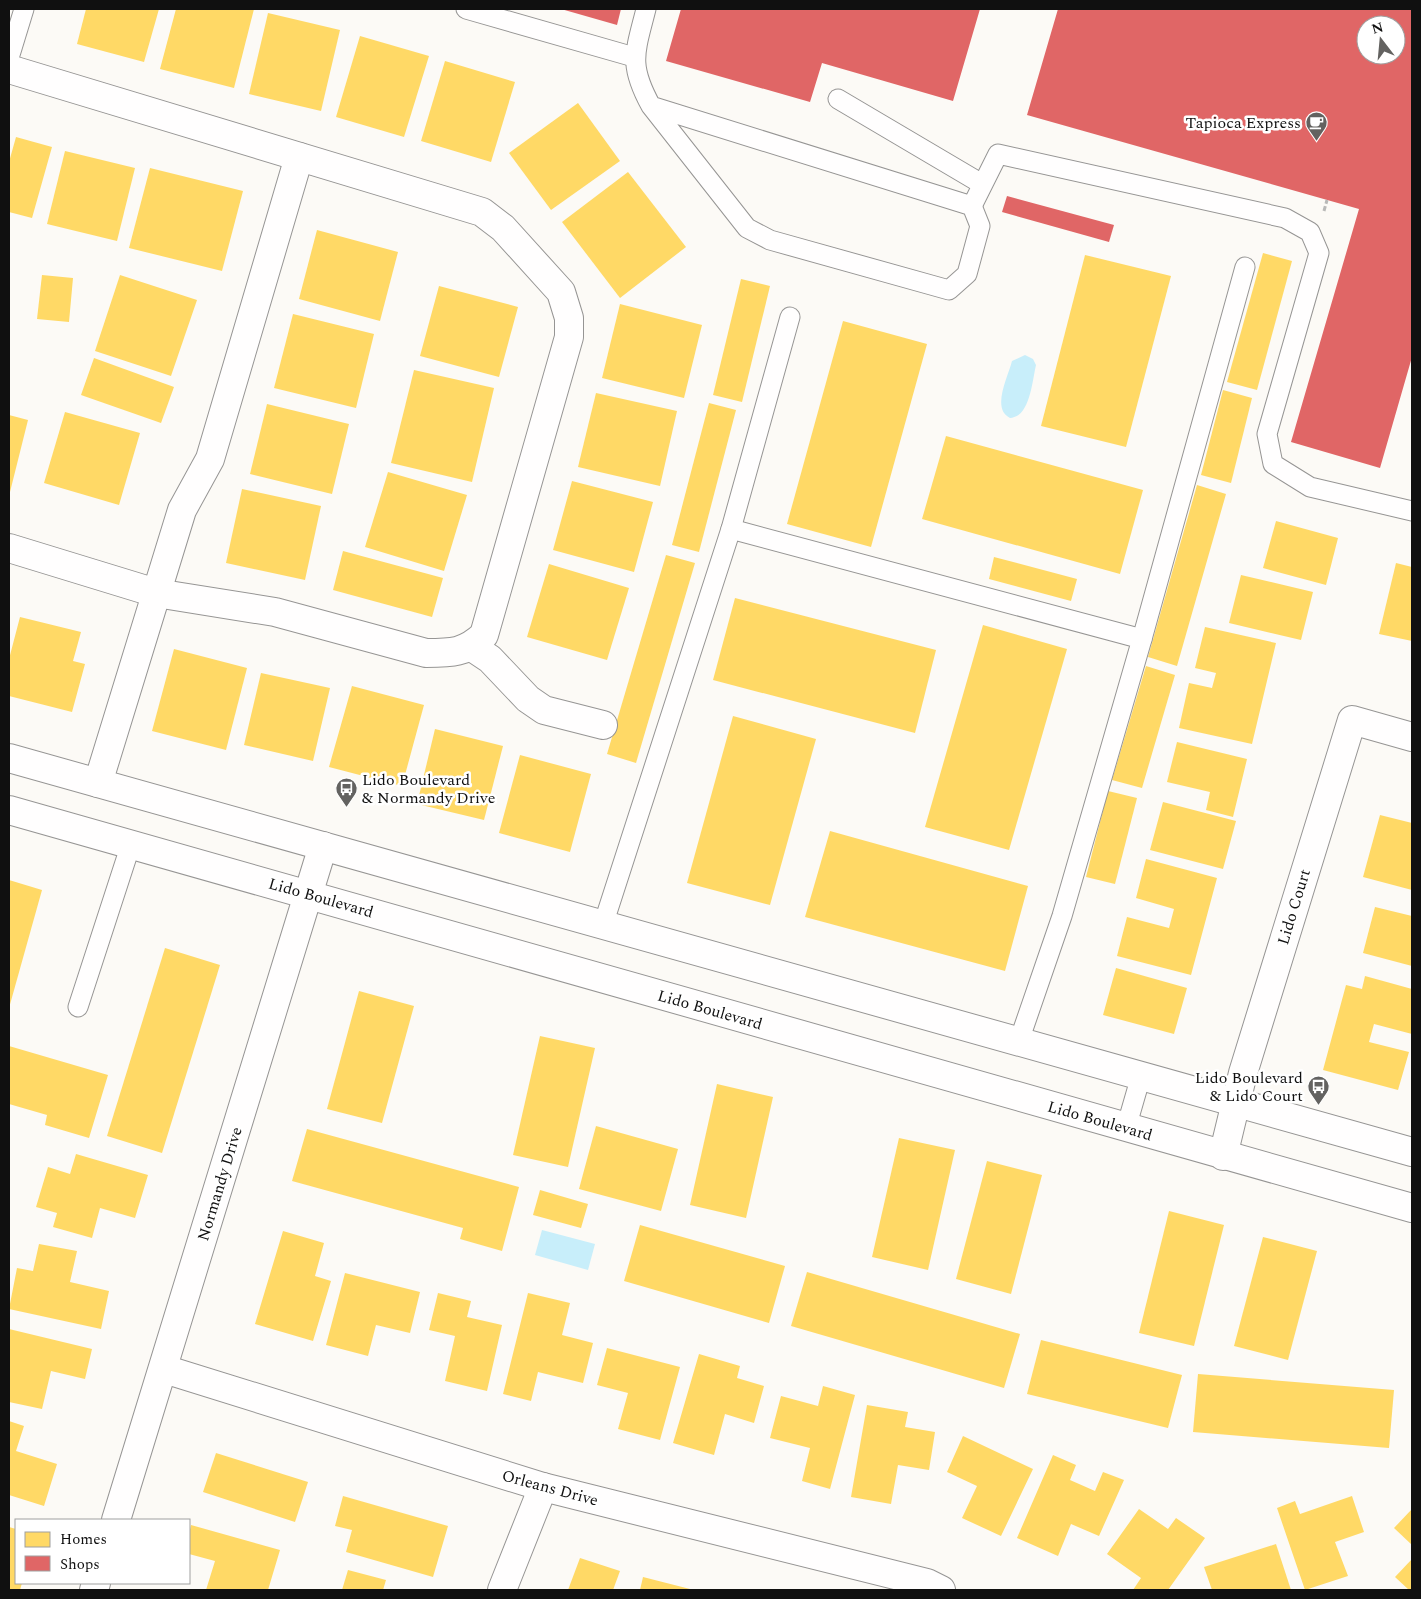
<svg xmlns="http://www.w3.org/2000/svg" width="1421" height="1599" font-family="Spectral,serif">
	<rect width="100%" height="100%" fill="#fcfaf6"/>
	<g fill="#c8eefa">
		<path d="M1025 355 1033 359 1036 365C1032 382 1030 417 1010 418 991 409 1008 377 1012 361Z"/>
		<polygon points="542,1230 595,1244 588,1270 535,1255"/>
	</g>
	<g fill="#ffd966">
		<polygon points="86,9 159,9 144,62 77,44"/>
		<polygon points="176,9 254,9 234,88 160,69"/>
		<polygon points="268,13 340,30 321,111 249,94"/>
		<polygon points="360,36 429,56 404,137 336,117"/>
		<polygon points="445,61 515,82 491,162 421,141"/>
		<polygon points="578,103 620,161 551,210 509,153"/>
		<polygon points="16,137 52,147 32,218 9,212 9,162"/>
		<polygon points="65,151 135,168 117,241 47,224"/>
		<polygon points="150,168 243,191 222,271 129,248"/>
		<polygon points="628,172 686,247 620,298 562,222"/>
		<polygon points="317,230 398,252 380,321 299,299"/>
		<polygon points="1263,253 1292,261 1257,390 1227,382"/>
		<polygon points="1085,255 1171,276 1126,447 1041,426"/>
		<polygon points="42,275 73,278 69,322 37,319"/>
		<polygon points="120,275 197,300 171,376 95,351"/>
		<polygon points="741,279 770,286 742,402 713,395"/>
		<polygon points="439,286 518,307 499,377 420,356"/>
		<polygon points="620,304 702,325 684,398 602,378"/>
		<polygon points="293,314 374,334 356,408 274,388"/>
		<polygon points="843,321 927,344 871,547 787,524"/>
		<polygon points="94,358 174,387 161,423 81,395"/>
		<polygon points="414,370 494,388 472,482 391,463"/>
		<polygon points="1223,390 1252,398 1231,483 1201,475"/>
		<polygon points="596,393 677,411 660,486 578,467"/>
		<polygon points="709,403 736,410 699,552 672,545"/>
		<polygon points="267,404 349,424 332,494 250,474"/>
		<polygon points="65,412 140,433 119,505 44,483"/>
		<polygon points="9,415 28,420 9,496"/>
		<polygon points="946,436 1143,490 1120,574 922,519"/>
		<polygon points="388,472 467,495 444,571 365,547"/>
		<polygon points="572,481 653,502 634,572 553,550"/>
		<polygon points="1197,485 1226,494 1177,666 1148,657"/>
		<polygon points="242,489 321,506 305,580 226,563"/>
		<polygon points="1276,521 1338,538 1326,585 1263,568"/>
		<polygon points="343,551 443,578 432,617 333,590"/>
		<polygon points="666,555 695,563 636,763 607,754"/>
		<polygon points="994,557 1077,579 1071,601 989,579"/>
		<polygon points="1396,563 1412,567 1412,641 1379,634"/>
		<polygon points="549,564 629,588 607,660 527,637"/>
		<polygon points="1241,575 1313,592 1301,640 1229,623"/>
		<polygon points="735,598 936,650 915,733 713,680"/>
		<polygon points="20,617 81,632 73,661 85,664 72,712 9,696 9,659"/>
		<polygon points="983,625 1067,649 1009,850 925,827"/>
		<polygon points="1205,627 1276,643 1252,744 1179,728 1189,683 1212,688 1216,673 1195,668"/>
		<polygon points="174,649 247,668 226,750 152,731"/>
		<polygon points="1146,666 1175,675 1142,788 1112,780"/>
		<polygon points="261,673 330,688 313,761 244,745"/>
		<polygon points="352,686 424,705 402,786 329,767"/>
		<polygon points="733,716 816,739 770,905 687,883"/>
		<polygon points="435,729 503,746 484,820 417,804"/>
		<polygon points="1177,742 1247,759 1233,817 1206,810 1210,792 1167,782"/>
		<polygon points="520,755 591,774 570,852 499,833"/>
		<polygon points="1108,791 1137,798 1115,884 1086,877"/>
		<polygon points="1163,802 1236,821 1223,869 1150,850"/>
		<polygon points="1380,815 1412,823 1412,890 1363,877"/>
		<polygon points="830,831 1028,886 1005,971 805,917"/>
		<polygon points="1146,859 1217,878 1191,975 1117,956 1127,917 1169,928 1174,909 1136,898"/>
		<polygon points="9,880 42,890 9,1008"/>
		<polygon points="1375,907 1412,916 1412,966 1363,953"/>
		<polygon points="165,948 220,965 162,1153 107,1136"/>
		<polygon points="1116,968 1187,988 1174,1034 1103,1015"/>
		<polygon points="1365,976 1412,989 1412,1034 1374,1024 1369,1042 1409,1052 1398,1090 1323,1070 1346,985 1362,989"/>
		<polygon points="359,991 414,1006 382,1123 327,1109"/>
		<polygon points="540,1036 595,1048 568,1167 513,1155"/>
		<polygon points="9,1046 108,1075 89,1138 45,1125 47,1115 9,1104"/>
		<polygon points="717,1084 773,1097 746,1218 690,1205"/>
		<polygon points="596,1126 678,1149 661,1211 579,1189"/>
		<polygon points="307,1129 519,1187 502,1251 460,1239 463,1228 292,1181"/>
		<polygon points="899,1138 955,1150 928,1270 872,1257"/>
		<polygon points="76,1154 148,1175 135,1218 100,1208 92,1238 53,1227 57,1213 36,1207 48,1167 70,1174"/>
		<polygon points="987,1161 1042,1175 1011,1294 956,1279"/>
		<polygon points="540,1190 588,1204 581,1228 533,1215"/>
		<polygon points="1169,1211 1224,1225 1194,1346 1139,1333"/>
		<polygon points="640,1225 785,1266 769,1323 624,1281"/>
		<polygon points="283,1231 324,1243 315,1276 331,1281 313,1341 255,1324"/>
		<polygon points="1263,1237 1317,1251 1288,1360 1234,1346"/>
		<polygon points="39,1244 77,1251 70,1282 109,1291 101,1329 9,1309 17,1268 33,1271"/>
		<polygon points="807,1272 1020,1334 1004,1388 791,1326"/>
		<polygon points="345,1273 420,1292 410,1333 376,1325 368,1356 326,1345"/>
		<polygon points="438,1293 471,1301 467,1317 502,1325 487,1391 445,1381 455,1336 429,1330"/>
		<polygon points="528,1293 570,1303 562,1335 593,1343 583,1383 538,1372 531,1401 503,1394"/>
		<polygon points="9,1329 92,1349 85,1379 51,1371 42,1409 9,1402"/>
		<polygon points="1041,1340 1182,1375 1168,1428 1027,1394"/>
		<polygon points="607,1348 680,1367 660,1440 618,1429 628,1393 597,1385"/>
		<polygon points="699,1354 740,1366 737,1378 764,1386 754,1423 725,1414 714,1455 673,1443"/>
		<polygon points="1198,1374 1394,1390 1389,1448 1193,1432"/>
		<polygon points="823,1386 855,1395 830,1489 802,1481 810,1448 770,1438 781,1396 818,1406"/>
		<polygon points="867,1405 908,1412 905,1427 935,1432 929,1470 898,1465 891,1504 851,1497"/>
		<polygon points="9,1421 24,1426 16,1451 57,1464 44,1506 9,1495"/>
		<polygon points="963,1436 1033,1469 1001,1536 962,1518 977,1486 947,1472"/>
		<polygon points="216,1453 308,1482 295,1522 203,1492"/>
		<polygon points="1053,1455 1076,1465 1070,1480 1095,1491 1103,1472 1124,1480 1099,1536 1071,1524 1058,1556 1017,1538"/>
		<polygon points="343,1496 448,1526 433,1577 346,1552 352,1530 335,1526"/>
		<polygon points="1352,1496 1364,1532 1335,1542 1348,1576 1305,1590 1277,1508 1295,1501 1300,1514"/>
		<polygon points="1139,1509 1168,1529 1176,1518 1205,1538 1168,1590 1133,1590 1141,1578 1107,1554"/>
		<polygon points="1412,1509 1412,1545 1394,1528"/>
		<polygon points="191,1525 280,1550 268,1590 206,1590 215,1561 189,1554 189,1534"/>
		<polygon points="9,1527 16,1529 16,1583 22,1583 20,1590 9,1590"/>
		<polygon points="1276,1544 1291,1590 1212,1590 1204,1567"/>
		<polygon points="580,1558 620,1571 613,1590 568,1590"/>
		<polygon points="1412,1559 1412,1590 1409,1590 1395,1577"/>
		<polygon points="348,1570 386,1580 383,1590 342,1590"/>
		<polygon points="643,1577 690,1589 690,1590 640,1590"/>
	</g>
	<g fill="#e06666" fill-rule="evenodd">
		<polygon points="561,9 621,9 617,25"/>
		<polygon points="681,9 980,9 953,101 822,63 810,102 666,61"/>
		<path d="M1058 9H1412V357L1380 468 1291 442 1359 209 1027 115ZM1366 25H1396V55H1366Z"/>
		<polygon points="1007,196 1114,225 1109,242 1002,212"/>
	</g>
	<g fill="none" stroke-linecap="round" stroke-linejoin="round">
		<defs>
			<g id="service">
				<polyline points="466,9 634,57"/>
				<path d="M646 9C635 53 628 64 651 106L747 228 770 240 949 290 967 274 980 226 972 206 651 106"/>
				<polyline points="9,58 24,9"/>
				<polyline points="838,99 982,184"/>
				<polyline points="972,206 998,154 1285,218 1310,232 1319,253 1267,434 1273,464 1310,487 1412,511"/>
				<polyline points="731,529 1142,639"/>
				<polyline points="603,925 731,529 790,317"/>
				<polyline points="78,1007 131,844"/>
				<polyline points="1019,1041 1062,916 1142,639 1245,267"/>
				<polyline points="1126,1128 1141,1076"/>
			</g>
			<g id="minor">
				<path d="M9 69 482 212 503 228 561 292 569 318V337L484 635C465 653 452 653 426 653L275 612 156 593 9 548"/>
				<polyline points="472,647 490,659 528,699 544,710 603,725"/>
				<polyline points="98,783 182,510 210,459 299,157"/>
				<polyline points="1223,1156 1243,1073 1352,720 1412,737"/>
				<polyline points="164,1369 543,1487 927,1583 941,1590"/>
				<polyline points="116,1520 323,846"/>
				<polyline points="94,1590 96,1583"/>
				<polyline points="502,1590 543,1487"/>
			</g>
			<g id="tertiary">
				<polyline points="9,758 1412,1152"/>
				<polyline points="9,810 1412,1208"/>
			</g>
		</defs>
		<use href="#service" stroke="#969594" stroke-width="21"/>
		<use href="#minor" stroke="#969594" stroke-width="30"/>
		<use href="#tertiary" stroke="#969594" stroke-width="30"/>
		<polyline stroke="#b9b9b8" stroke-width="3" stroke-dasharray="5 2.5" stroke-linecap="butt" points="1324,211 1327,200"/>
		<use href="#service" stroke="#fffefe" stroke-width="19"/>
		<use href="#minor" stroke="#fffefe" stroke-width="28"/>
		<use href="#tertiary" stroke="#fffefe" stroke-width="28"/>
	</g>
	<defs>
		<symbol id="cafe-pin" viewBox="-11 -11 22 30"><path d="M0 17L-7.5 6A9.5 9.5 0 1 1 7.5 6Z" fill="#636260" stroke="#fff"/><path d="M-5.5-4.5H6V0H3Q3 3.5 0 3.5H-2.5Q-5.5 3.5-5.5 0ZM3-3.2v2h1.7v-2ZM-6 4.5H4V6H-6Z" fill="#fff"/></symbol>
		<symbol id="bus-pin" viewBox="-11 -11 22 30"><path d="M0 17L-7.5 6A9.5 9.5 0 1 1 7.5 6Z" fill="#636260" stroke="#fff"/><path d="M-5-6H5V4H4V6H2V4H-2V6H-4V4H-5ZM-3.5-4V0h7V-4ZM-3.5 1.2v1.5H-2V1.2ZM2 1.2v1.5H3.5V1.2Z" fill="#fff"/></symbol>
	</defs>
	<g fill-rule="evenodd">
		<use href="#cafe-pin" x="1304" y="110" width="25" height="34"/>
		<use href="#bus-pin" x="334" y="776" width="25" height="34"/>
		<use href="#bus-pin" x="1306" y="1074" width="25" height="34"/>
	</g>
	<g text-anchor="middle" dominant-baseline="central" stroke-width="5" stroke-linejoin="round" paint-order="stroke">
		<g font-size="16" fill="#101010" stroke="#fff" text-anchor="end">
			<text x="1301" y="123">Tapioca Express</text>
			<text x="362" y="780" text-anchor="start">Lido Boulevard<tspan x="362" dy="18">&amp; Normandy Drive</tspan></text>
			<text x="1303" y="1078">Lido Boulevard<tspan x="1303" dy="18">&amp; Lido Court</tspan></text>
		</g>
		<g font-size="16" fill="#101010" stroke="#fff">
			<text transform="translate(321 898) rotate(16)">Lido Boulevard</text>
			<text transform="translate(1294 907) rotate(-73)">Lido Court</text>
			<text transform="translate(710 1010) rotate(16)">Lido Boulevard</text>
			<text transform="translate(1100 1121) rotate(16)">Lido Boulevard</text>
			<text transform="translate(220 1184) rotate(-73)">Normandy Drive</text>
			<text transform="translate(550 1488) rotate(15)">Orleans Drive</text>
		</g>
	</g>
	<rect width="1421" height="1599" fill="none" stroke="#101010" stroke-width="20"/>
	<rect x="15" y="1519" width="175" height="65" fill="#ffffff" stroke="#9f9f9f"/>
	<rect x="25" y="1532" width="25" height="15" fill="#ffd966" stroke="#9f9f9f"/>
	<text x="60" y="1544" font-size="15" fill="#101010">Homes</text>
	<rect x="25" y="1556" width="25" height="15" fill="#e06666" stroke="#9f9f9f"/>
	<text x="60" y="1569" font-size="15" fill="#101010">Shops</text>
	<g transform="translate(1381 40) rotate(344)"><circle r="24" fill="#ffffff" stroke="#9f9f9f"/>
	<path d="M0-4L9 19L0 12L-9 19Z" fill="#636260"/>
	<text y="-8" font-size="14" font-weight="bold" text-anchor="middle" fill="#101010">N</text>
	</g>
</svg>
